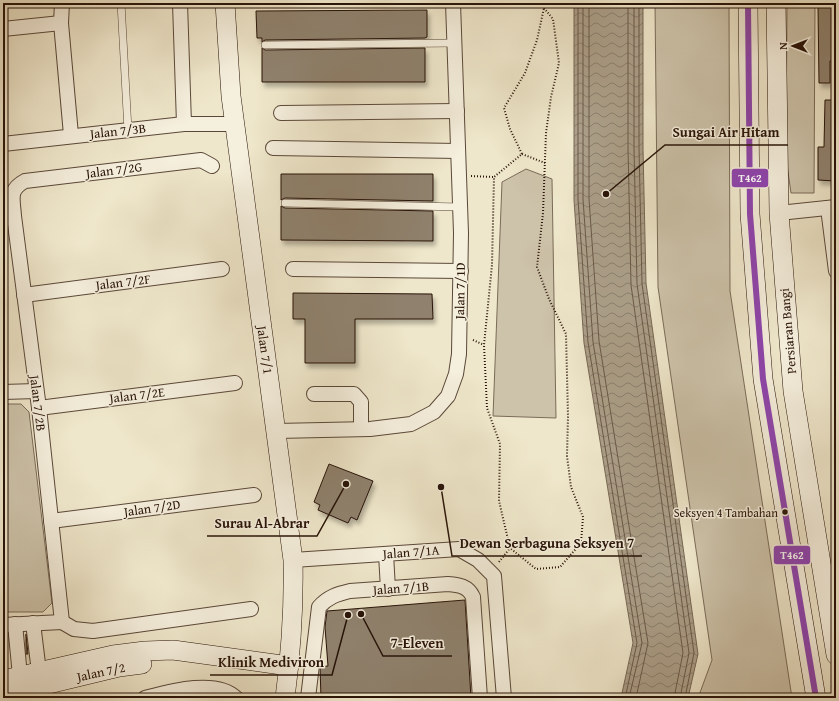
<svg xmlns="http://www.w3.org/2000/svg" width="839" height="701" font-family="'Gentium Book Plus',serif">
	<defs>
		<pattern id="water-waves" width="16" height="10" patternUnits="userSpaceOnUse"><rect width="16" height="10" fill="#ab9f89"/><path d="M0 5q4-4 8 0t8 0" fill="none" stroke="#8b806e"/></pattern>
		<filter id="shadow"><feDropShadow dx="2.5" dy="4.5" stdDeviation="2" flood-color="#0004"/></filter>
	</defs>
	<rect width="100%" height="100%" fill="#efe7cb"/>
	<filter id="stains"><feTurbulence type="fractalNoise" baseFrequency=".005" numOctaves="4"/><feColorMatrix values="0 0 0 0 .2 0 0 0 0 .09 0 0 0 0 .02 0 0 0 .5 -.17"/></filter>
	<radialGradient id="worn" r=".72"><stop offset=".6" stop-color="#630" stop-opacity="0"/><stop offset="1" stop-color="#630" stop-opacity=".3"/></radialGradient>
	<g fill="#cdc3aa" stroke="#7a6b59">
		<polygon points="655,3 729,3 730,291 792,698 698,698 712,660 658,287"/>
		<polygon points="787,3 815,3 814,193 791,193 786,158"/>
		<polygon points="526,169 552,179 556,418 493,416 502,182"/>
		<polygon points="3,404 21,404 29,412 52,603 43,612 3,612"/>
	</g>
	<polygon fill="url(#water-waves)" stroke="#776755" points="574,3 643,3 643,148 646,283 698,654 688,698 617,698 622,693 633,643 584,343 574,200"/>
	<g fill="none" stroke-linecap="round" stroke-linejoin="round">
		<g stroke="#6a5948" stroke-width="1">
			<polyline points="578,3 578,199 588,342 637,643 626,694 623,698"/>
			<polyline points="583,3 583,199 593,342 642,643 629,698"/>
			<polyline points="589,3 589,199 599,341 648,643 636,698"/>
			<polyline points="628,3 628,148 631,285 683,653 674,698"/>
			<polyline points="634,3 634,148 637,284 689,653 680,698"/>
			<polyline points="639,3 639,148 642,284 694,653 685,698"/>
		</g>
	</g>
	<g fill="#8f816d" stroke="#281308" filter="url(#shadow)">
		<polygon points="822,3 836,3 836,61 830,61 830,83 819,83 818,6 822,6"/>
		<polygon points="427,10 427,37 425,38 265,40 262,42 262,38 257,38 256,11"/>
		<polygon points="262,48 265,50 425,48 425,82 262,82"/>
		<polygon points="825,100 836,100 836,181 818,180 818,147 824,147"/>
		<polygon points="281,174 433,174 433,201 285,198 281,200"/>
		<polygon points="281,206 285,208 433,211 433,241 281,240"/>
		<polygon points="293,293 432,294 433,319 355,319 355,363 305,363 305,319 293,319"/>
		<polygon points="329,464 373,481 357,520 351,517 348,523 318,510 320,505 314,502"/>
		<polygon points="465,600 471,698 321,698 320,667 328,666 325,627 327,611"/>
		<polygon points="26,634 28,654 26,654"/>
	</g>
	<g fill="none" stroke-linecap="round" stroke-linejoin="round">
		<defs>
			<g id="lane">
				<polyline points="121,3 128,130"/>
				<polyline points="265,45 455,43"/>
				<polyline points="285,203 460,207"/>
			</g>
			<g id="street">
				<polyline points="62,3 61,23 71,135"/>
				<polyline points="180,3 184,124"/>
				<polyline points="3,29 61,23"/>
				<polyline points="281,113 457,111"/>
				<polyline points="3,144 184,124 234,124"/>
				<polyline points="273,148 458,151"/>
				<polyline points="828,208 836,271"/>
				<polyline points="779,213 836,207"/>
				<polyline points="293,269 461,271"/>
				<polyline points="24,295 222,269"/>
				<polyline points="3,392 36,391"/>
				<polyline points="314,394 354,394 361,402 361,429"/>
				<polyline points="39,408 235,383"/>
				<polyline points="276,431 370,429 411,424 434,412 448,396 456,374 459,354 461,233 453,3"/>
				<polyline points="51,521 254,495"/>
				<polyline points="386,554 388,589"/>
				<polyline points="293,560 459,549 478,560 494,576 504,698"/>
				<path d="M62 622 39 408 14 216C13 199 8 190 25 181L201 160 212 166"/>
				<polyline points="62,622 74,629 93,631 251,609"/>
				<polyline points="33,623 39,672"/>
				<polyline points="15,624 20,676"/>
				<polyline points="3,625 62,622"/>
				<path d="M145 698C168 692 216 678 236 698"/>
				<path d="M308 698 319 607C328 597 337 594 350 591L448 584C459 585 468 586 473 597L480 698"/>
			</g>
			<g id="secondary">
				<path d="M225 3 231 96 293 560C294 606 291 652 285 698"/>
				<polyline points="748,3 750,214 763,379 816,698"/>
				<polyline points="776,3 779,213 793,391 836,655"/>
				<polyline points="3,680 113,655 145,651 173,650 289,666"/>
				<polyline points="3,695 119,667 142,664"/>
			</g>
		</defs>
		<use href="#lane" stroke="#5a4839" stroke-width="8"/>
		<use href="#street" stroke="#5a4839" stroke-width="16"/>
		<use href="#secondary" stroke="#281308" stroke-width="20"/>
		<g stroke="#281308" stroke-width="2" stroke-dasharray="1 2" stroke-linecap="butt">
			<polygon points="544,8 553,19 559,63 551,97 546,133 543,213 537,267 549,299 566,334 568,416 567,456 571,487 583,517 581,543 560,567 536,569 510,548 499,501 500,444 487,408 484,345 492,265 494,177 522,154 510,129 504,108 525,73 537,40"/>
			<polyline points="522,154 545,163"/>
			<polyline points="471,176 494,177"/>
			<polyline points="473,340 484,345"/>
			<polyline points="499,562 510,548"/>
		</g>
		<use href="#lane" stroke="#f5efdd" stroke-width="7"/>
		<use href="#street" stroke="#f5efdd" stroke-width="14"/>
		<use href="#secondary" stroke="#f5efdd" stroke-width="19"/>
		<defs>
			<polyline id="bus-1" points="748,3 750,214 763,379 816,698"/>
		</defs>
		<use href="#bus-1" stroke="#f5efdd" stroke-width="9"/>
		<use href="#bus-1" stroke="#8e44ad" stroke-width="6"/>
	</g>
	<circle fill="#281308" stroke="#f5efdd" stroke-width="1.5" cx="785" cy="512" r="3.5"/>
	<g text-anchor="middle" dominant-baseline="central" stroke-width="3" stroke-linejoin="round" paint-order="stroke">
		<g font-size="12" fill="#281308" stroke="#f5efdd" text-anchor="end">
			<text x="778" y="512">Seksyen 4 Tambahan</text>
		</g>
		<g font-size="13" fill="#281308" stroke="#f5efdd">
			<text transform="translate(118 131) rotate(-6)">Jalan 7/3B</text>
			<text transform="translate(114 170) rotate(-7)">Jalan 7/2G</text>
			<text transform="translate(123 282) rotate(-7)">Jalan 7/2F</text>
			<text transform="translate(460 291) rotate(-89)">Jalan 7/1D</text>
			<text transform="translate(788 331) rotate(-95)">Persiaran Bangi</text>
			<text transform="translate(265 350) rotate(82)">Jalan 7/1</text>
			<text transform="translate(137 395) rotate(-7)">Jalan 7/2E</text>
			<text transform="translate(38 403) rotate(83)">Jalan 7/2B</text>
			<text transform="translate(152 508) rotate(-8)">Jalan 7/2D</text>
			<text transform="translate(411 552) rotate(-4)">Jalan 7/1A</text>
			<text transform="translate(401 588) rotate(-4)">Jalan 7/1B</text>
			<text transform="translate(101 672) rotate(-12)">Jalan 7/2</text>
		</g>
	</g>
	<path fill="none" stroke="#281308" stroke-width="1.5" d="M606 194L665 145H788M346 484L317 536H207M441 487L452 556H642M361 614L383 656H452M348 615L332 675H210"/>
	<g fill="#281308" stroke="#f5efdd" stroke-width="1.5">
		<circle cx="606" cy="194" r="4"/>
		<circle cx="346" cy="484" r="4"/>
		<circle cx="441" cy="487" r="4"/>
		<circle cx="361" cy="614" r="4"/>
		<circle cx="348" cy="615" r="4"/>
	</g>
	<g font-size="14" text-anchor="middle" font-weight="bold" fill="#281308" stroke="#f5efdd" stroke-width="3" stroke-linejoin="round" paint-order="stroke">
		<text x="726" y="137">Sungai Air Hitam</text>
		<text x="262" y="528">Surau Al-Abrar</text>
		<text x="547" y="548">Dewan Serbaguna Seksyen 7</text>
		<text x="417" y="648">7-Eleven</text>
		<text x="271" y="667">Klinik Mediviron</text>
	</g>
	<g stroke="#f5efdd" stroke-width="1.5">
		<rect x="731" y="168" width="38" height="20" rx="4" fill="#8e44ad"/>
		<rect x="773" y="545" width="38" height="20" rx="4" fill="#8e44ad"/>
	</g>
	<g font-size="11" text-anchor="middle" font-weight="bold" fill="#fff">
		<text x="750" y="182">T462</text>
		<text x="792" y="559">T462</text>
	</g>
	<rect width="839" height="701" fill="none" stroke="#efe7cb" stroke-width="16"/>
	<rect x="4" y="4" width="831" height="693" fill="none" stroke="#281308" stroke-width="2"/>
	<rect x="8" y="8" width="823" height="685" fill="none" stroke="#281308"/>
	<g transform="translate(793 46) rotate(270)" stroke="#f5efdd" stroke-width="3" paint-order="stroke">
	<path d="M0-3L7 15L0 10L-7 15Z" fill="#281308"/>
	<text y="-6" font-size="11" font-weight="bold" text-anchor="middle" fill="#281308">N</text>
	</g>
	<rect width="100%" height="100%" filter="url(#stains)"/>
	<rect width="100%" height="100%" fill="url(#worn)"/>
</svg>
